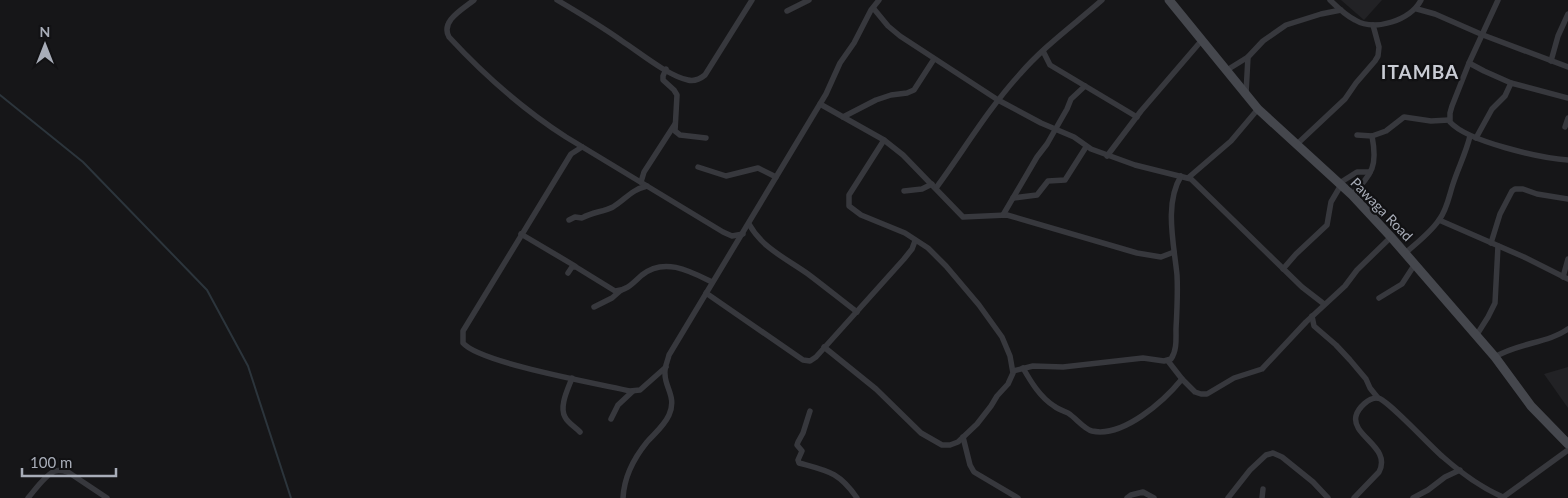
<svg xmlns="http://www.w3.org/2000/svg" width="1568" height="498" font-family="Lato,sans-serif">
	<rect width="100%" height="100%" fill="#161618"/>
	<g fill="#222225">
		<polygon points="1341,0 1382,0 1364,20"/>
		<polygon points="1568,367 1568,408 1544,374"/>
	</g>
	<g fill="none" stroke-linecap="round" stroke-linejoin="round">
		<polyline stroke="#2c353c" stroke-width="2" points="0,95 83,162 207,290 248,366 291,498"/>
		<g stroke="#37383d" stroke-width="5.5">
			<path d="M474 0C463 9 440 21 449 37 485 76 521 108 566 137L723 232 732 236 743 234"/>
			<path d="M557 0C579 13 601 26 622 41 639 52 668 76 688 80 695 82 700 79 705 75L752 0"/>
			<path d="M1330 0C1337 7 1345 15 1355 20 1375 32 1411 20 1421 0"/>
			<path d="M1498 0 1469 63 1452 106 1450 113V122C1468 142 1541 158 1568 160"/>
			<polyline points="874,9 888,26 900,36 998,100 1041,123 1074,137 1091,149 1135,165 1191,179 1302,287 1324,304"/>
			<polyline points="1417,9 1435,14 1483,35 1568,67"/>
			<polyline points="787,11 809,0"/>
			<polyline points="1043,51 1050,65 1137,117"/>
			<polyline points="1551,61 1558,36 1568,14"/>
			<polyline points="1469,63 1484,71 1511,83 1568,98"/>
			<polyline points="666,69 663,76 663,80 674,90 677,95 675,131 680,135 706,138"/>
			<polyline points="1227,70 1248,57"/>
			<polyline points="1246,93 1248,57 1263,41 1286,25 1321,14 1341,10"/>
			<polyline points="820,104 884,140 903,155 963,217 1007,215 1137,253 1161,257 1174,252"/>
			<polyline points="843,117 876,100 891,95 907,93 914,90 934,59"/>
			<polyline points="1565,127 1568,118"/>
			<polyline points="1357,135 1372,136 1386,131 1404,117 1431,121 1449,120"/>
			<polyline points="1476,138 1492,109 1505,96 1511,83"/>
			<polyline points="1296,145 1345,99 1356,83 1375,61 1378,56 1379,47 1373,25"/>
			<path d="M582 147 571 154 463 331V343C480 363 599 384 630 391L640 390 666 367"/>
			<polyline points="1107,156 1141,111 1202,40"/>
			<polyline points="698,167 726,176 758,168 776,177"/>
			<polyline points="1188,178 1231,141 1258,109"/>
			<polyline points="641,182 644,172 675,124"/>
			<polyline points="1338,184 1357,172 1370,172"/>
			<path d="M936 188C964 150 988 109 1020 74 1044 46 1075 24 1102 0"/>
			<polyline points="904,191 922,189 932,184"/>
			<path d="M1352 195C1372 173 1378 167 1372 136"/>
			<polyline points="1013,198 1037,195 1048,181 1065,180 1086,147"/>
			<polyline points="1003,215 1037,157 1047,144 1067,109 1071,99 1085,86"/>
			<path d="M569 220 575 217 582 218C592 212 603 212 613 207 626 199 631 190 647 186"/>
			<polyline points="1439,220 1524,257 1568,279"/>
			<path d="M749 224C762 248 787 259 808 274 824 286 840 299 857 312"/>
			<polyline points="521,234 575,266"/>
			<polyline points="1491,243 1500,214 1512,191 1515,189 1523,189 1537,194 1568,199"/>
			<path d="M1405 253C1417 243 1430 233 1439 220 1447 210 1449 196 1453 184 1458 168 1466 153 1470 136"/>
			<polyline points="1283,269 1296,254 1327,225 1331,202 1341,185"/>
			<path d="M568 273 572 267H576L615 291C627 291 634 282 642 275 664 257 690 271 712 282"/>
			<polyline points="1563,277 1568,259"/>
			<polyline points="706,293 803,360 810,361 816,357 904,259 912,249 915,241"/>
			<polyline points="1379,298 1402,284 1415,264"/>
			<polyline points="594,307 612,298 620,291"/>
			<polyline points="1312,316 1314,326 1336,345 1350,360 1366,379 1370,388 1378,398"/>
			<polyline points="1476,336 1488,317 1495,303 1498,246"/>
			<polyline points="824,347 876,389 921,433 942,445 950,445 958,442 977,424 991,406 997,396 1008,384 1013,373 1010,356 1002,337 979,305 946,266 928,248 905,233 861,215 849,206 849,195 884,140"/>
			<path d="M1495 357C1517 343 1549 343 1568 329"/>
			<polyline points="1168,361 1182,379 1195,392 1201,394 1207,394 1234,378 1262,369 1306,322 1345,286 1357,270 1391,237"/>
			<path d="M1023 368C1031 382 1040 397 1054 406 1058 409 1063 411 1068 413 1076 418 1084 429 1092 431 1123 438 1164 401 1182 379"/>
			<path d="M1013 371 1033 366 1063 367 1143 358 1164 361 1171 359C1177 350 1176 339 1176 329 1177 311 1178 293 1177 275 1174 244 1164 204 1181 176"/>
			<path d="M572 378C568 389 559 406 565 417 568 423 575 427 580 432"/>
			<path d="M810 411 803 433 798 442 797 445 802 451 798 460 799 463C828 471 839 472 857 498"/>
			<polyline points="611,419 618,405 633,391"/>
			<polyline points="963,437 970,465 974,472 1018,498"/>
			<path d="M28 498C35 490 45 475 55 471 59 470 64 471 68 472L107 498"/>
			<path d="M623 498C624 478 634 458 647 442 655 433 664 426 669 415 677 397 665 388 665 374 664 368 668 360 669 355L826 94 840 63 854 43 871 10 879 0"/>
			<polyline points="1127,498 1131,495 1143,492 1154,498"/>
			<polyline points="1228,498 1250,470 1266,455 1273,453 1282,457 1313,482 1328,498"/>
			<polyline points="1262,498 1263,489"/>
			<path d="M1354 498 1379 472C1392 447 1351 436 1356 416 1358 408 1369 397 1378 398 1388 400 1431 447 1443 457 1460 472 1482 488 1503 497"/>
			<polyline points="1413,498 1428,490 1445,477 1460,470"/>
			<polyline points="1502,498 1568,450"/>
		</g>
		<polyline stroke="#45474d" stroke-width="9" points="1169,0 1258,109 1352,195 1391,237 1495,357 1531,406 1568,444"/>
	</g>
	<g text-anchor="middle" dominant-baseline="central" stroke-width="4.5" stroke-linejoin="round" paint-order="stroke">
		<g font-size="14" fill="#a8adb8" stroke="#111113">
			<text transform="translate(1382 209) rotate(46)">Pawaga Road</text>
		</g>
		<g font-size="19" font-weight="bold" letter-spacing="1" fill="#c9ccd4" stroke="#111113">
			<text x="1420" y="71">ITAMBA</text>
		</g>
	</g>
	<g transform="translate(45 45)" stroke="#111113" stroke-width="4" paint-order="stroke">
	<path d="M0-4L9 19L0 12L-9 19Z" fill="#a8adb8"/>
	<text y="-8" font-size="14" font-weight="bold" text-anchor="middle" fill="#a8adb8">N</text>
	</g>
	<path d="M22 468v8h94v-8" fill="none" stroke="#a8adb8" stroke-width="2.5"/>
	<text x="30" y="468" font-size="15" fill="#a8adb8" stroke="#111113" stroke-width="4" paint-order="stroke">100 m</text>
</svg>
